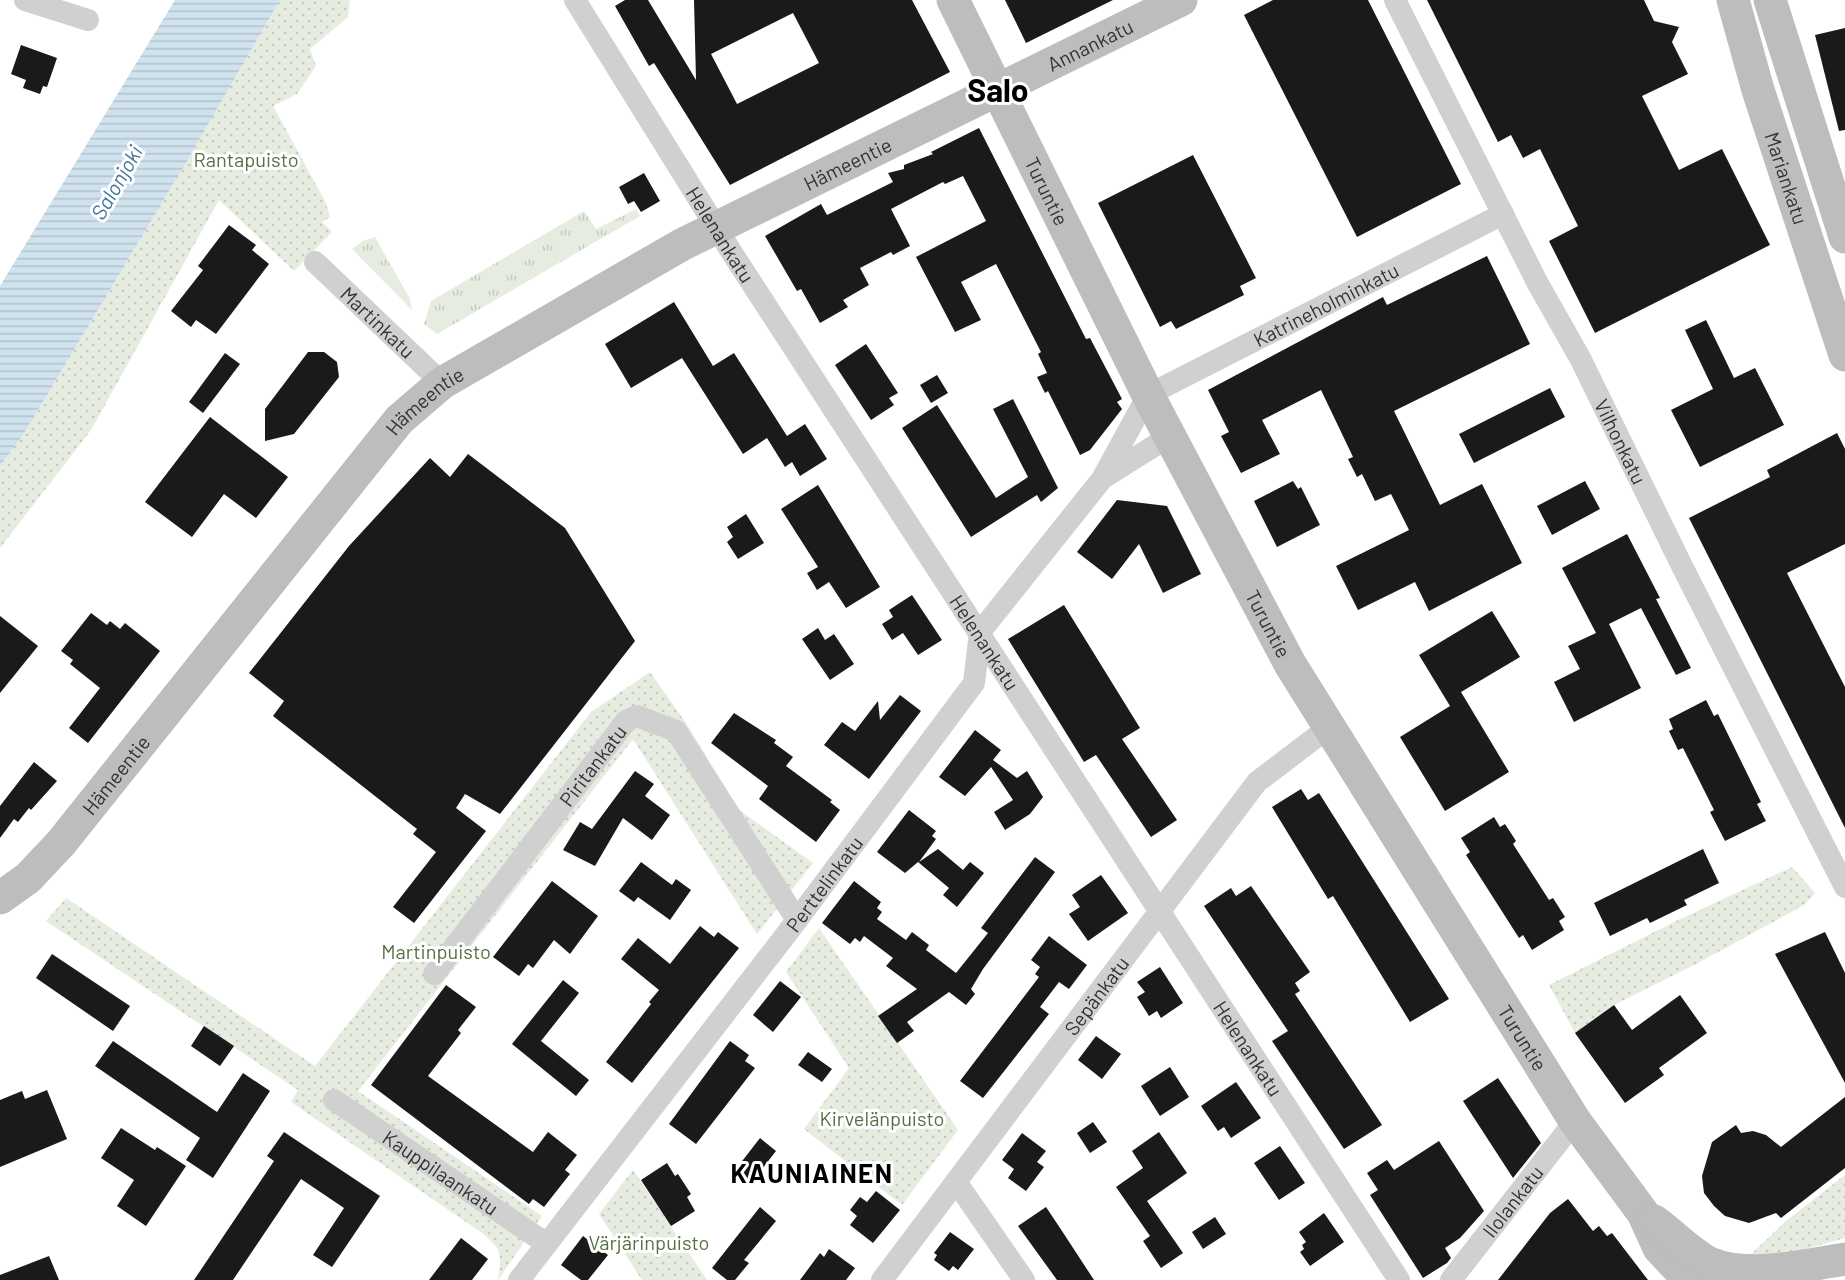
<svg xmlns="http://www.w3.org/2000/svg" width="1845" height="1280" font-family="Barlow,sans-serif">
	<defs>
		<pattern id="grass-tufts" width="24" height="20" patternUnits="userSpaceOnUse" patternTransform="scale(1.5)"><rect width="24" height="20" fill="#e6ecdf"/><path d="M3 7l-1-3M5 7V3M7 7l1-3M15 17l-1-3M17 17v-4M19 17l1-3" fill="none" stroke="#c6cbc0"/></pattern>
		<pattern id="park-dots" width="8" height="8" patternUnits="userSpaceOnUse" patternTransform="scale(1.5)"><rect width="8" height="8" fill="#e6ecdf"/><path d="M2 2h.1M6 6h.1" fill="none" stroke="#c6cbc0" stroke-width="1.8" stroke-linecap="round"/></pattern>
		<pattern id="water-rules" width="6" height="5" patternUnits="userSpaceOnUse" patternTransform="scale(1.5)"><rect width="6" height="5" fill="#cfe2ee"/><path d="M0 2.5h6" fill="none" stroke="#b2c2cd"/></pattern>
	</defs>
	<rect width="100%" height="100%" fill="#fff"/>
	<g fill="url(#grass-tufts)">
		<polygon points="636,209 640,216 437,334 424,324 431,301 584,211 596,229"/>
		<polygon points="375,237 410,299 412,310 352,249 363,241"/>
	</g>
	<g fill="url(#park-dots)">
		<polygon points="280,0 350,0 348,17 310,49 316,66 297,94 273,106 326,203 330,217 322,222 332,232 294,271 219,200 91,430 0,548 0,466 23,435 187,161"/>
		<path d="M650 672 688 726 738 809 813 863 757 934 633 739 358 1091 542 1216 498 1280C501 1256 504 1251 482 1233L291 1102 298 1090 46 921 66 898 315 1066 591 712Z"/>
		<polygon points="1792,867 1815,893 1804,905 1698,963 1614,1005 1575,1033 1549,985 1672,923"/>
		<polygon points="819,928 958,1130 902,1205 804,1129 849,1068 786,972"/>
		<polygon points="633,1170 707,1280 642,1280 599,1214"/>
		<polygon points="1845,1175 1845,1238 1781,1256 1745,1260 1786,1221"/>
	</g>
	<polygon fill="url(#water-rules)" points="175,0 280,0 187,161 23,435 0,466 0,286"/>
	<g fill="#1a1a1a" fill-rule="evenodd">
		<path d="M625 0H648L696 80 694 0H912L950 72 730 185 654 63 649 66 615 6ZM793 13 819 63 737 104 711 54Z"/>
		<polygon points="1005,0 1113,0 1026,43"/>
		<polygon points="1273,0 1368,0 1461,184 1357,237 1244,15"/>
		<polygon points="1427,0 1644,0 1654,21 1679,27 1672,42 1688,74 1642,96 1679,170 1722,149 1770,245 1595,333 1549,241 1578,226 1540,149 1523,158 1511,135 1498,142"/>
		<polygon points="1845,28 1845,130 1839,131 1815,35"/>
		<polygon points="21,45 57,58 47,87 43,86 40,94 23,88 26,80 11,74"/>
		<polygon points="979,128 1086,339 1090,338 1122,399 1117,402 1122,409 1090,450 1080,455 1048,391 1045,393 1037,377 1047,373 1038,354 1041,352 996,264 961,282 981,320 955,332 916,257 986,221 963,176 945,184 943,182 891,209 910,246 893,255 891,252 860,268 869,285 843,300 848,307 820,323 801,289 797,291 765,236 821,204 827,215 893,182 888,173 904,169 904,165 933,154 931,152"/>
		<polygon points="1193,155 1256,278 1240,286 1244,295 1176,329 1171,321 1160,327 1098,203"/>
		<polygon points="644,173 660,201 641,212 634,201 628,204 619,187"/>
		<polygon points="229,225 256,245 252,250 269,264 216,334 196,320 191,327 171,311 203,270 198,266"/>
		<polygon points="1487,256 1530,344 1394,411 1440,505 1482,484 1522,563 1429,611 1415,582 1358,610 1336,566 1409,530 1391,494 1375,501 1362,474 1357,477 1348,459 1353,457 1321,390 1262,420 1280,454 1241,473 1221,436 1229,432 1208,390 1383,297 1387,305"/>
		<polygon points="674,302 713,366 734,353 787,436 805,424 827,459 800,476 792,462 785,467 767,438 743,454 682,358 631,388 605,344"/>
		<polygon points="1706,320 1734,378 1755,368 1784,425 1700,467 1671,410 1713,389 1685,330"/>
		<polygon points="866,344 898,393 889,398 894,405 871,420 835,365"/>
		<polygon points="308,352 324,352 337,362 339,377 294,434 265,441 265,409"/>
		<polygon points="225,353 240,364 203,413 189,402"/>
		<polygon points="937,375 948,393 931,403 920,385"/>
		<polygon points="1550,388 1565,417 1474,463 1459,434"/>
		<polygon points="1013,399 1058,488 1041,502 1037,495 971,537 902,428 937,405 996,498 1028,477 993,409"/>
		<polygon points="210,417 288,477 256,518 224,494 192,537 145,502"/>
		<polygon points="1837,433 1845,449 1845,544 1787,573 1845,687 1845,828 1689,518 1770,477 1767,470"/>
		<polygon points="468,454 565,528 635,641 500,814 465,794 456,808 486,831 414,923 393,907 436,852 413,834 417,829 273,716 284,701 249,673 349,546 430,458 450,477"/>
		<polygon points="1293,481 1298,489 1301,487 1320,525 1277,547 1254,501"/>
		<polygon points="1585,481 1600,509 1552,535 1537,506"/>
		<polygon points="818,485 880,587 846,608 829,582 817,590 807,573 818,567 781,509"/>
		<polygon points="1117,500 1167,506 1201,574 1163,593 1139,544 1112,579 1077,552"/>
		<polygon points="746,514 764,543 738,559 727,542 733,537 727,527"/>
		<polygon points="1627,534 1660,598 1656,599 1691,668 1676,675 1641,608 1609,624 1641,688 1574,722 1554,682 1580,669 1568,646 1596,633 1562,568"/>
		<polygon points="912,595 942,640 918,655 903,633 892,640 882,624 893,617 889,610"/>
		<polygon points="1064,605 1140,728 1122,739 1177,820 1151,837 1096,755 1084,762 1008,639"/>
		<polygon points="1492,611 1520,657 1461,692 1509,772 1445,811 1400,737 1450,706 1419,655"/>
		<polygon points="91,613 107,625 110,621 120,629 125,623 160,651 88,743 69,728 100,688 70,664 73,660 61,651"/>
		<polygon points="0,616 38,646 0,693"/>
		<polygon points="818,628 825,640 834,634 854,664 830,680 802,639"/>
		<polygon points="900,695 921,711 869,779 824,745 842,722 855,731 878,701 880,720"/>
		<polygon points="1706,700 1714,716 1718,714 1761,802 1757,804 1766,821 1725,841 1710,812 1714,810 1683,748 1678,750 1669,731 1673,729 1669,719"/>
		<polygon points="734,713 776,740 774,743 793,757 786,766 832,800 830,802 840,810 816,842 759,799 768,786 711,743"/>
		<polygon points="975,730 1001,750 993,760 1017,778 1027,771 1043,797 1030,814 1005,830 994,812 1013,800 991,767 965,796 939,777"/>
		<polygon points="34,762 57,781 31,810 29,808 18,822 14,819 0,838 0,806"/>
		<polygon points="635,771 654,784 645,796 670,815 652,840 623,818 595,866 563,850 580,822 592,829"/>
		<polygon points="1301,789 1308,800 1319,793 1449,999 1410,1022 1333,896 1328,899 1272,807"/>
		<polygon points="909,810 936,831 932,836 936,839 919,862 938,849 963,870 970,862 984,873 957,907 943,895 949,888 918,862 905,873 877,852"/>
		<polygon points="1494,817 1500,827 1505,824 1516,841 1513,844 1549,900 1553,898 1565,917 1559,921 1564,930 1532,950 1523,935 1519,938 1466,855 1470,852 1461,838"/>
		<polygon points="1703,849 1719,883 1684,900 1687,905 1650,923 1647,918 1610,936 1594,903"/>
		<polygon points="1035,857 1055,872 983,969 971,989 975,994 966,1005 949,992 907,1022 914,1031 897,1043 878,1016 917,989 886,966 893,958 864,936 860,942 855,938 850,944 822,923 854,881 881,902 877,908 882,912 877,919 906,940 912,932 929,945 926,950 956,973 988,933 981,928"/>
		<polygon points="641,862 672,885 676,879 691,890 670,920 638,897 634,902 619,891"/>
		<polygon points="1101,875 1128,913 1088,941 1069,914 1080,907 1072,895"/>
		<polygon points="552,881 598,916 570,954 554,940 533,968 528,964 519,976 493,957"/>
		<polygon points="1251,886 1310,972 1295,983 1300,991 1295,994 1382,1125 1344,1149 1272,1041 1288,1031 1204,906 1231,888 1236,896"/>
		<polygon points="700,926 714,937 718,932 739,948 632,1083 606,1062 651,1004 649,1002 659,990 621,959 638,938 670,964"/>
		<polygon points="1825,932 1845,973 1845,1083 1775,954"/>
		<polygon points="1049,936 1087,965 1069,989 1059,982 1040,1007 1049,1014 983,1098 960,1081 1039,977 1035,974 1040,967 1031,960"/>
		<polygon points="52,954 130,1006 113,1031 36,978"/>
		<polygon points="1160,967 1183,1003 1161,1018 1157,1011 1149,1016 1137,997 1145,992 1137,982"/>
		<polygon points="563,980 579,993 541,1041 589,1080 576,1096 512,1044"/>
		<polygon points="780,981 801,997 773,1032 753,1015"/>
		<polygon points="446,985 476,1007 458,1030 461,1033 428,1076 533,1152 548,1132 577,1155 565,1170 570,1174 544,1207 533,1199 529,1204 371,1085"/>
		<polygon points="1680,995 1707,1033 1659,1068 1664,1075 1625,1103 1575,1033 1614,1005 1632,1030"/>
		<polygon points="204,1026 234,1046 220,1066 191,1046"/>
		<polygon points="1096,1036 1121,1054 1102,1079 1078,1060"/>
		<polygon points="113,1041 217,1112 243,1073 270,1091 213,1178 186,1160 200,1138 95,1066"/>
		<polygon points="730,1041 749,1055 745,1061 755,1068 696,1144 669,1124"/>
		<polygon points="808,1052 832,1069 822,1082 798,1065"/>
		<polygon points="1170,1067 1189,1097 1160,1116 1141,1086"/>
		<polygon points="1498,1078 1541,1143 1513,1178 1463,1101"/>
		<polygon points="1236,1082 1261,1118 1231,1138 1224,1127 1218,1131 1201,1106"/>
		<polygon points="47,1090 67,1139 0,1167 0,1100 22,1091 25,1099"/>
		<polygon points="1845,1097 1845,1168 1781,1218 1776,1213 1749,1223 1725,1216 1714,1206 1704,1193 1702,1176 1712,1142 1736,1125 1741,1133 1753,1131 1766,1135 1781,1147"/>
		<polygon points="1093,1122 1107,1142 1090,1153 1077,1133"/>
		<polygon points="121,1128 155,1150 157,1147 186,1166 146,1226 117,1206 134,1180 101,1158"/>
		<polygon points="284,1132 380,1196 332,1267 313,1255 344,1208 301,1179 233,1280 194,1280 274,1161 267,1156"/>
		<polygon points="1159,1132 1187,1173 1147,1201 1183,1253 1161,1268 1143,1241 1150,1236 1116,1187 1143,1168 1132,1151"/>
		<polygon points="1022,1133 1046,1151 1037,1162 1044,1167 1026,1191 1008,1178 1014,1169 1002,1160"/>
		<polygon points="760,1138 776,1151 752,1182 736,1169"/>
		<polygon points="1439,1141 1484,1211 1460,1238 1445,1248 1451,1258 1447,1263 1423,1278 1370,1195 1378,1190 1367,1173 1387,1160 1394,1170"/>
		<polygon points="1280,1146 1305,1183 1279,1200 1254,1163"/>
		<polygon points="667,1163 675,1176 678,1174 691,1194 687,1197 695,1211 671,1226 641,1180"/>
		<polygon points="876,1191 900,1210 873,1243 850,1225 857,1216 850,1210 860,1197 867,1202"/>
		<polygon points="1568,1199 1593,1231 1599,1226 1607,1236 1612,1233 1648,1280 1498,1280 1550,1213"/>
		<polygon points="760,1207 776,1221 744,1260 749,1263 735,1280 727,1280 712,1268"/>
		<polygon points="1046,1207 1062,1231 1094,1280 1057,1280 1018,1226"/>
		<polygon points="1324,1213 1344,1242 1310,1266 1300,1252 1304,1249 1302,1245 1306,1242 1299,1232"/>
		<polygon points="1215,1217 1226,1234 1203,1249 1192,1232"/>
		<polygon points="950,1232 974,1249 958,1270 953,1266 949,1271 934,1260 937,1255 934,1253"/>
		<polygon points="583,1236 608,1255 588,1280 581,1280 561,1265"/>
		<polygon points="461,1238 488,1259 472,1280 429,1280"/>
		<polygon points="829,1249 855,1268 846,1280 800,1280 820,1253 824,1257"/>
		<polygon points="49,1256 59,1280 0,1280 0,1275"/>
	</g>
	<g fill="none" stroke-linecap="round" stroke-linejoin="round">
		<g stroke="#d0d0d0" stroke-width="22">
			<polyline points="25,0 88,20"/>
			<path id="s1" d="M575 0 734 256 1399 1280"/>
			<path id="s2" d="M1395 0 1537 282 1580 358 1682 566 1845 887"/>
			<path id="s3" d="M315 262 442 383"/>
			<polyline points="1103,478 1170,436"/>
			<path id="s4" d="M434 974 626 721 637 716 676 731 797 920"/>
			<path id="s5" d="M334 1100 547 1244"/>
			<polyline points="957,1183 1024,1280"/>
			<path id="s6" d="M519 1280 788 932 974 683 980 632 1102 479 1148 395 1503 214"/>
			<path id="s7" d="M882 1280 1257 782 1328 728"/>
			<path id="s8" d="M1451 1280 1575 1121"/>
		</g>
		<g stroke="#bdbdbd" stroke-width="33">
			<path id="s9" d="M953 0 1148 395 1290 664 1575 1121 1643 1213 1659 1248 1689 1280"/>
			<path id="s10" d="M1733 0 1758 90 1845 355"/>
			<polyline points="1770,0 1845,237"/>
			<path id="s11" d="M0 898 28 878 61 843 399 420 442 383 683 244 1181 0"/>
			<path d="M1654 1221C1672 1234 1689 1252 1709 1263 1748 1280 1804 1265 1845 1259"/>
		</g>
	</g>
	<g text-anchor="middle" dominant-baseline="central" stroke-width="6" stroke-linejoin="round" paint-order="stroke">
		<g font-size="20" fill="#333" stroke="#fff">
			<text stroke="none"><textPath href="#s11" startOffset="1412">Annankatu</textPath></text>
			<text stroke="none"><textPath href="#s11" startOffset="1142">Hämeentie</textPath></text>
			<text stroke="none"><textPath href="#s10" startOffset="186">Mariankatu</textPath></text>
			<text stroke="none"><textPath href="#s9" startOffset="213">Turuntie</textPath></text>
			<text stroke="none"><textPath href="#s1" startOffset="276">Helenankatu</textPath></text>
			<text stroke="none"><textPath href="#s6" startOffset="1293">Katrineholminkatu</textPath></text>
			<text stroke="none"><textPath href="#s3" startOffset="87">Martinkatu</textPath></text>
			<text stroke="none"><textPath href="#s11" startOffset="656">Hämeentie</textPath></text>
			<text stroke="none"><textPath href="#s2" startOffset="496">Vilhonkatu</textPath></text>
			<text stroke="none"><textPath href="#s9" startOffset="699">Turuntie</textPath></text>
			<text stroke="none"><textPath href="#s1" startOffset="762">Helenankatu</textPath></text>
			<text stroke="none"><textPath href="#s4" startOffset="262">Piritankatu</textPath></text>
			<text stroke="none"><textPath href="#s11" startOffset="170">Hämeentie</textPath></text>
			<text stroke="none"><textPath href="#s6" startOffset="500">Perttelinkatu</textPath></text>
			<text stroke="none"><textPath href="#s7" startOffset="356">Sepänkatu</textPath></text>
			<text stroke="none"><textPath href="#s9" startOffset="1185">Turuntie</textPath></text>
			<text stroke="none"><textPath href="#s1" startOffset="1246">Helenankatu</textPath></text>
			<text stroke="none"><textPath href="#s5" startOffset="129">Kauppilaankatu</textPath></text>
			<text stroke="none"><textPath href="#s8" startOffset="100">Ilolankatu</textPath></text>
		</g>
		<g font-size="20" fill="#56703f" stroke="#fff">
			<text x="246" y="159">Rantapuisto</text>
			<text x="436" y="951">Martinpuisto</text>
			<text x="882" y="1118">Kirvelänpuisto</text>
			<text x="649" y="1242">Värjärinpuisto</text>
		</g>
		<g font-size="21" font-style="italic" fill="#3f7597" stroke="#fff">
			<text transform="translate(116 182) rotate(-60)">Salonjoki</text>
		</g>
		<g font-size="26" font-weight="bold" letter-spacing="1.5" fill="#000" stroke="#fff">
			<text x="812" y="1172">KAUNIAINEN</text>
		</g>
		<g font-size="32" font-weight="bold" fill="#000" stroke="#fff">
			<text x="998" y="89">Salo</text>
		</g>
	</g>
</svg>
